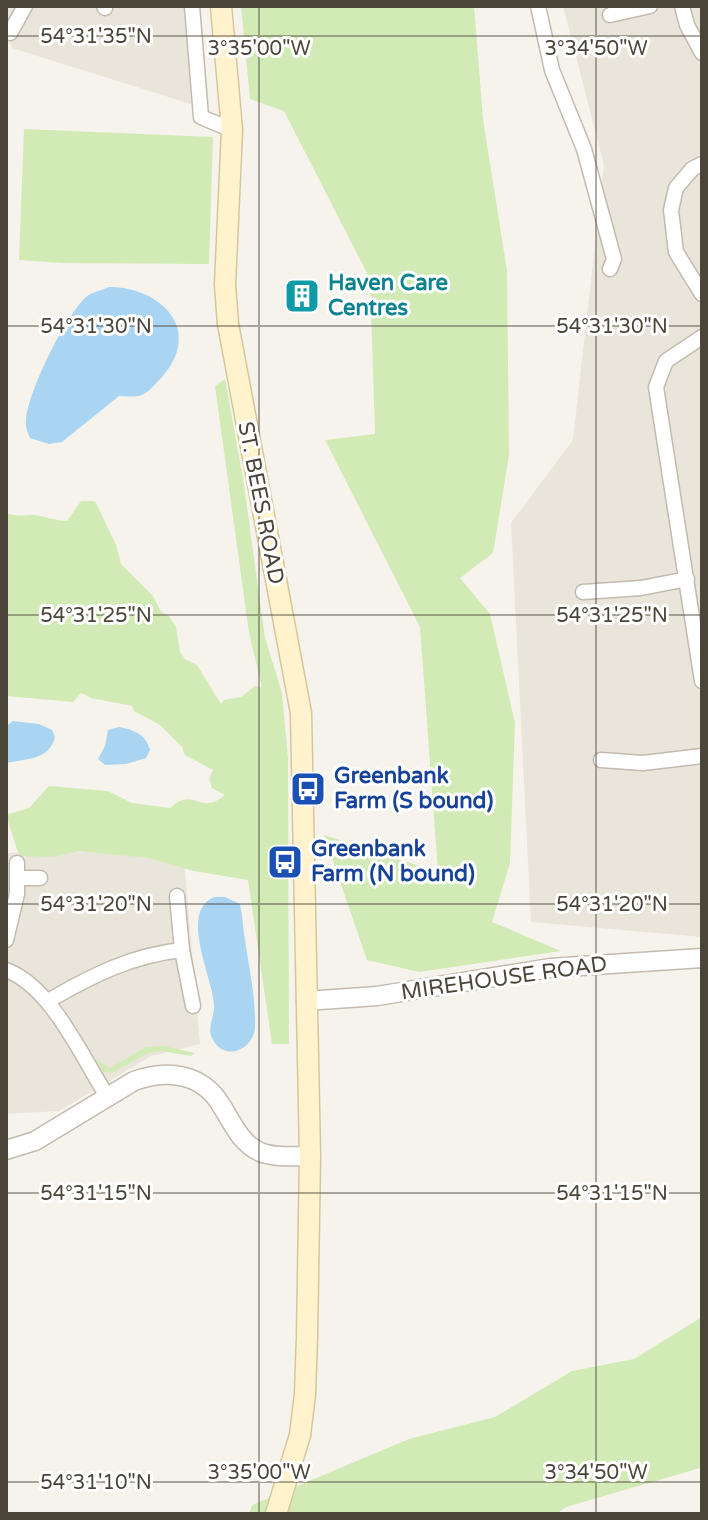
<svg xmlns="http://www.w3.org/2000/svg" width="708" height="1520" font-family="'Varela Round',sans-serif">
	<rect width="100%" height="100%" fill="#f6f3ec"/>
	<g fill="#eae5da">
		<polygon points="6,6 187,6 191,104 12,48 6,27"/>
		<polygon points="563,6 702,6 702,937 531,922 511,523 573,440 604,165"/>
		<polygon points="183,849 200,1044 151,1056 59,1111 6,1114 6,853"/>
	</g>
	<g fill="#d2eab5">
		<polygon points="241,6 474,6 483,119 507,271 509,455 493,553 460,578 490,614 515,723 510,863 492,922 561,951 419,972 367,960 324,835 438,872 420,627 325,440 375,434 370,279 284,111 250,99"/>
		<polygon points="24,129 213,137 209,264 62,263 19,260"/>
		<path d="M225 379 243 478 265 638 282 693 288 758 289 1044H272L248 880 194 871 148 858 79 851 52 857 19 856 6 815 29 808 49 786 108 791 132 803 170 808C195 785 199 817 225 795L212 788 209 779 213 770 185 755 182 747 160 725 134 711 132 706 91 698 81 693 73 702 6 696V513C16 517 23 515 33 515 45 516 55 521 67 521L81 501H95L116 545 121 564 153 596 161 612 169 616 176 627 180 652 185 659 197 665 221 704 224 700 241 697 255 686 262 687 249 633 215 386Z"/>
		<polygon points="164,1046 195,1053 191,1056 161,1051 148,1053 112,1073 104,1072 95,1059 110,1068 146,1047"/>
		<polygon points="702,1317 700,1468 566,1507 556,1514 249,1514 252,1505 409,1439 495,1417 572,1371 634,1359"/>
	</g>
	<g fill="#a9d4f2">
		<path d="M109 287C161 287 204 330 162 377 157 382 150 391 144 394 136 398 127 396 119 396L62 442 49 444 30 438C28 433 25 426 26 420 28 392 65 316 86 297 92 292 102 290 109 287Z"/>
		<path d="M13 721 39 724 52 730 55 737C50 760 25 759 6 763V726Z"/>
		<path d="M119 727C134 730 146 734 150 750L146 758 126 764 105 765 98 759 105 746 108 730Z"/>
		<path d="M214 897H225L240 904 242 916C245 952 256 990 255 1026 255 1048 226 1063 213 1040 206 1028 215 1017 214 1004 212 976 179 912 214 897Z"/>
	</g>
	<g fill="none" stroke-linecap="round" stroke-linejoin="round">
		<defs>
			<g id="minor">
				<polyline points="104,6 105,8"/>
				<polyline points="192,6 201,117 232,130"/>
				<polyline points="538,6 552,70 584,149 614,259 610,269"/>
				<polyline points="682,6 687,25 702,53"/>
				<polyline points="610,15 650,6"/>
				<polyline points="10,33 25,6"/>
				<polyline points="702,164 692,169 676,188 671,210 676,252 702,294"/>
				<polyline points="702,337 666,361 656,387 702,681"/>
				<polyline points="583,592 641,588 687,579"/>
				<polyline points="601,760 643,763 702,756"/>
				<polyline points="19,878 40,878"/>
				<polyline points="6,940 17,894 17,863"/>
				<polyline points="182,950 193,1006"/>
				<path d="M6 970C51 986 82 1057 107 1096"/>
				<path d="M48 1001C91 976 132 955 182 950L177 896"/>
			</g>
			<g id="tertiary">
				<polyline points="306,1001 377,996 550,968 702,958"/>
				<path d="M6 1150 35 1141 134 1081C167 1069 202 1073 221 1105 232 1122 240 1143 260 1152 275 1158 294 1156 310 1156"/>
			</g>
			<polyline id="secondary" points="221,6 232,130 225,285 228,324 301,713 310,1156 307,1337 305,1394 300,1435 276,1514"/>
		</defs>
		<use href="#minor" stroke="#c2bbae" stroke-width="17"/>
		<use href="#tertiary" stroke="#c2bbae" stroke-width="21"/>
		<use href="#secondary" stroke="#d6c79b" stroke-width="23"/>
		<use href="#minor" stroke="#fff" stroke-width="14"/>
		<use href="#tertiary" stroke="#fff" stroke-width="18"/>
		<use href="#secondary" stroke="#fff3cd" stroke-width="20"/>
	</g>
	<path fill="none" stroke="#4b4439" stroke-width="2" stroke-opacity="0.45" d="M259 6V1514M596 6V1514M6 36H702M6 326H702M6 615H702M6 904H702M6 1193H702M6 1482H702"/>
	<defs>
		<symbol id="building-square" viewBox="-11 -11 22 22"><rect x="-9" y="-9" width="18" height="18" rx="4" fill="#0f9aa8" stroke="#fff"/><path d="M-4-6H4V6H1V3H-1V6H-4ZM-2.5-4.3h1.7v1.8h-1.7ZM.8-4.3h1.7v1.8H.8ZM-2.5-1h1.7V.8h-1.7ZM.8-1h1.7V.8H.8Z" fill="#fff"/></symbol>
		<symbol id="bus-square" viewBox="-11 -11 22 22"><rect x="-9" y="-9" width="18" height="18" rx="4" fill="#1a4fb4" stroke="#fff"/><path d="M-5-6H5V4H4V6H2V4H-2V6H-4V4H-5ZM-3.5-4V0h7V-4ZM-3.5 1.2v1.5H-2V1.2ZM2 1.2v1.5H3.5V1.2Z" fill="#fff"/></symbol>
	</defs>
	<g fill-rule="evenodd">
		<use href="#building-square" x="282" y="276" width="40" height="40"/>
		<use href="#bus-square" x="288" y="769" width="40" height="40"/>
		<use href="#bus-square" x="265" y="842" width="40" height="40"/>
	</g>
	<g text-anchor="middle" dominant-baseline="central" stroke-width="6" stroke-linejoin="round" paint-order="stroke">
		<g font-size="22" font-weight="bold" fill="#0d838f" stroke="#fff" text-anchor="start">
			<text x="328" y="283">Haven Care<tspan x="328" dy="25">Centres</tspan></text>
		</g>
		<g font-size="22" fill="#4b4439" stroke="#fff">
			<text transform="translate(261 503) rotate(79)">ST. BEES ROAD</text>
			<text transform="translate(504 978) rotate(-8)">MIREHOUSE ROAD</text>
		</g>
		<g font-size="22" font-weight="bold" fill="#164399" stroke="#fff" text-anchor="start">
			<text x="334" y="776">Greenbank<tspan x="334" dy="25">Farm (S bound)</tspan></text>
			<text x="311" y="849">Greenbank<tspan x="311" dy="25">Farm (N bound)</tspan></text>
		</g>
	</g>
	<g font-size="20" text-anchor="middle" fill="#4b4439" stroke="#fff" stroke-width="6" stroke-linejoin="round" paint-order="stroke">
		<text x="96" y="43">54°31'35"N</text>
		<text x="259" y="55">3°35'00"W</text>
		<text x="596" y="55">3°34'50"W</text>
		<text x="96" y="333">54°31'30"N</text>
		<text x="612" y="333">54°31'30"N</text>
		<text x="96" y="622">54°31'25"N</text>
		<text x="612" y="622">54°31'25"N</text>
		<text x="96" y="911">54°31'20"N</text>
		<text x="612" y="911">54°31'20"N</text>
		<text x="96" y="1200">54°31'15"N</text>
		<text x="612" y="1200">54°31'15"N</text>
		<text x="259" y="1479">3°35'00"W</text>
		<text x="596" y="1479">3°34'50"W</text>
		<text x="96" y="1489">54°31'10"N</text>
	</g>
	<rect width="708" height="1520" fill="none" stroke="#4b4439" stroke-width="16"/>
</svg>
